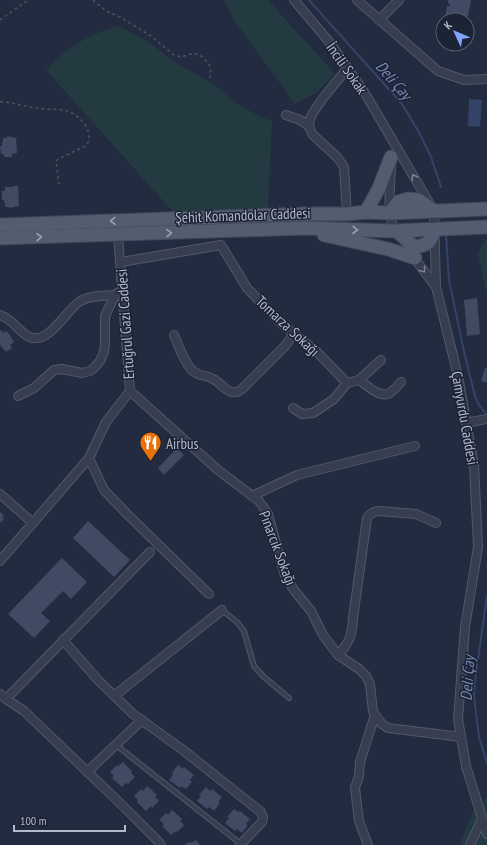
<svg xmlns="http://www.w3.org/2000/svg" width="487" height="845" font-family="'PT Sans Narrow',sans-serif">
	<rect width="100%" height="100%" fill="#222b40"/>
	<g fill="#243a41">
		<polygon points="224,0 268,0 335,74 317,92 295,104 236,23"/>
		<path d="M118 26 144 39 176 63 212 83 239 105 261 117 272 121 268 208 173 212 46 70C66 48 89 34 118 26Z"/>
		<polygon points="487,238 487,296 478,254 481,246"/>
		<polygon points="487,797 487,845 460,845 474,808"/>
	</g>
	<polygon fill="#344368" points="469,99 482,100 480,127 468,126"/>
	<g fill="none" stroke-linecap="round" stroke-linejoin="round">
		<g stroke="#344368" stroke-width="2">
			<polyline points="309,0 402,104 420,134 431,157 441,187"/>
			<polyline points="446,234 449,280 465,356 475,396 479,405 487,415"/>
			<polyline points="487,595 475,681 474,696 479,737 487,763"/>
		</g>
	</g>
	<g fill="#404a62">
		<polygon points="448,0 471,0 468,16 466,16 465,20 452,20 452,18 445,17 447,6 450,6 450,4 448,3"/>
		<polygon points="7,136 16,138 17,153 12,154 12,157 4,157 4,154 1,154 0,146 2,146 2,142 3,142 3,138 7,138"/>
		<polygon points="13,186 18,186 19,206 9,208 9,207 5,207 5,202 4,203 4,200 2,200 2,191 5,191 5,187 13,187"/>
		<polygon points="477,298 480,334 467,336 464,300"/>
		<polygon points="1,330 4,333 6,331 10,335 14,342 10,345 12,348 6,352 0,345 0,331"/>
		<polygon points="485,368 487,368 487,383 481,381"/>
		<polygon points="177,448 184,455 164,475 158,468"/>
		<polygon points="0,512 4,515 2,517 4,519 0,523"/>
		<polygon points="88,521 130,560 114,577 73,538"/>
		<polygon points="62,558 87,582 71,599 63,591 41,613 50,621 34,638 8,614"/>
		<polygon points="123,762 132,771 131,773 135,777 128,784 126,783 122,787 112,778 114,776 110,772 117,765 118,766"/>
		<polygon points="178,765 183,769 184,767 194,775 190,780 192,782 186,789 181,786 180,788 169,780 173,775 172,773"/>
		<polygon points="147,786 157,795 155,797 159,801 152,808 151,806 146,811 137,802 138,800 134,796 141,789 143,791"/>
		<polygon points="206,787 210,791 212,789 222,797 218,802 220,803 214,811 209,807 207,809 197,801 201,796 199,795"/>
		<polygon points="234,809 238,812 240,811 250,819 246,824 248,825 242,833 237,829 235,831 225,823 229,818 227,817"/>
		<polygon points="172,810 182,819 180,821 184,825 177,832 176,831 171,835 162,826 164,824 159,820 166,813 168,815"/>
		<polygon points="196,840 200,845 184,845 190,842 191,843"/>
	</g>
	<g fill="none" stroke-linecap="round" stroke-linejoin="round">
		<defs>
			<g id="service">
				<polyline points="222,610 237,622 244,631 254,666 264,677 289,698"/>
				<polyline points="116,745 241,844"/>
			</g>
			<g id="minor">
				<polyline points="294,0 331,44 363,90 434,211 436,287 458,376 474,465 478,547 465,627 458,719 466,766 487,834"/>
				<polyline points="357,0 438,71 464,80 487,79"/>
				<polyline points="379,20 399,0"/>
				<polyline points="286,115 300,120 309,126"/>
				<path d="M391 165C391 183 385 219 397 234"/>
				<path d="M347 214 344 167 337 157 312 134C310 129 308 124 310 119 315 105 338 80 348 68"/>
				<polyline points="221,245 247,288 282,324 316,351 347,383"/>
				<polyline points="412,255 436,287"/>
				<polyline points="121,262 221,245"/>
				<path d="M0 315C13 319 21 335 32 338 50 342 66 311 79 302 88 295 104 296 115 295L117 293"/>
				<path d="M174 335C179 346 183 360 191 369 199 378 206 374 213 379 223 384 230 399 242 389L286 345 294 333"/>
				<polyline points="359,380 381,360"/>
				<polyline points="130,391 218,470 259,501 268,514 285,576 294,590 311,611 323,635 338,655 359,669 366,676 370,684 373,712 382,724 388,728 461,737"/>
				<polyline points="18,396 34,388 54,370 62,369 82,373 90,371 94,368 100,361 104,352 105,343 105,316 115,295"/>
				<path d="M293 408 302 414 313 413 334 399 347 383 359 380C367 385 380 399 390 393 394 390 398 386 401 382"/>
				<polyline points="466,423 487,419"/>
				<polyline points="89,458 104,490 128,515 209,594"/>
				<polyline points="0,494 33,523"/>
				<polyline points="252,496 297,475 415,446"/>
				<polyline points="0,561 89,458 106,422 130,391 118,235"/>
				<polyline points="63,640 97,679 133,714 183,750 261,812 263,817 262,822 240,845"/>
				<path d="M338 655C350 642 352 635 353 618L367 518C370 514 373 511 379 511L416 514 436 523"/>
				<polyline points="0,694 6,699 24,711 122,805 156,839 161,845"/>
				<polyline points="114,696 222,610"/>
				<polyline points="6,699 150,552"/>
				<polyline points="87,772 142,720"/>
				<polyline points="368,845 359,821 355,788 359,776 360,762 375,715"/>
				<polyline points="470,845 482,819"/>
			</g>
			<g id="primary">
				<polyline points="366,212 379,188 391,157"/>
				<polyline points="390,213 398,202 408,199 419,200 434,211"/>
				<polyline points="0,225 305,214 347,214 366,212 390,213 487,209"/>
				<path d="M397 231 414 247C429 245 430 243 435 229"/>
				<polyline points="324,235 388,249 415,258"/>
				<polyline points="0,238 305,228 394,231 487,227"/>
			</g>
		</defs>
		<use href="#service" stroke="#51596a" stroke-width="6"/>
		<use href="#minor" stroke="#51596a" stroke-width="10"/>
		<use href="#primary" stroke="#3f4758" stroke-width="15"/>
		<g stroke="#42575d" stroke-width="1.5" stroke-dasharray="3 3" stroke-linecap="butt">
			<polyline points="93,0 106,11 120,17 151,36 174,55 181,57 194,53 203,57 210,66 211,73 209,81"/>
			<polyline points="0,20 28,0"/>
			<path d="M0 102C13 102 24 107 36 108 47 110 59 108 70 112 82 117 95 134 86 146L60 158 56 161 59 184"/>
		</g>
		<use href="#service" stroke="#363e4f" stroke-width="4"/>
		<use href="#minor" stroke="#363e4f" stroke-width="8"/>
		<use href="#primary" stroke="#545c70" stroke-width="13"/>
	</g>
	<defs><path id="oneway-chevron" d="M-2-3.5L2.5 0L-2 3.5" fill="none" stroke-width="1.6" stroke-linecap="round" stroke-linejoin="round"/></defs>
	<g stroke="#7a8293">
		<use href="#oneway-chevron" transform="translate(414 177) rotate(-121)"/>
		<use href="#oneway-chevron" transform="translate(423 270) rotate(53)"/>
	</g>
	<g stroke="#9aa2b4">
		<use href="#oneway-chevron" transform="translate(113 221) rotate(178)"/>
		<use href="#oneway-chevron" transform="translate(355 230) rotate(2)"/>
		<use href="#oneway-chevron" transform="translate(169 233) rotate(-2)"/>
		<use href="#oneway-chevron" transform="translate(39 237) rotate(-2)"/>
	</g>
	<defs>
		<symbol id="restaurant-pin" viewBox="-11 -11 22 30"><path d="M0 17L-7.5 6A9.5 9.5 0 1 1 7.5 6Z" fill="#e8710a" stroke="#1b2334"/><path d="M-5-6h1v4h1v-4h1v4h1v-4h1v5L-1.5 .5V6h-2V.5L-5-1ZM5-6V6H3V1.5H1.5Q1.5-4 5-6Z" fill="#fff"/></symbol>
	</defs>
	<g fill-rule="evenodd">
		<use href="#restaurant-pin" x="138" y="430" width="25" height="34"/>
	</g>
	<g text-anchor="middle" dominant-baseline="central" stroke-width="3" stroke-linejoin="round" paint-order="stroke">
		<g font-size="15" fill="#b2b9ca" stroke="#1b2334">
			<text transform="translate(347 68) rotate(55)">İncili Sokak</text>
			<text transform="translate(243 215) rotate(-2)">Şehit Komandolar Caddesi</text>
			<text transform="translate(125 324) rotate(-94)">Ertuğrul Gazi Caddesi</text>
			<text transform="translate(288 326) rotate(43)">Tomarza Sokağı</text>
			<text transform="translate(465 418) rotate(80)">Çamyurdu Caddesi</text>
			<text transform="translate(278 548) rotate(69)">Pınarcık Sokağı</text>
		</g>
		<g font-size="15" fill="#b2b9ca" stroke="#1b2334" text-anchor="start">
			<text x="166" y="443">Airbus</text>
		</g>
		<g font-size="16" font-style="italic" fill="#778ab4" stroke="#1b2334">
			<text transform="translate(394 80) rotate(49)">Deli Çay</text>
			<text transform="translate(467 678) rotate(-86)">Deli Çay</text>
		</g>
	</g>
	<g transform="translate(455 32) rotate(314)"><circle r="19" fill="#1b2334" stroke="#575f70"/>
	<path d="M0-3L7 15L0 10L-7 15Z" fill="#82a4ff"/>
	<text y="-6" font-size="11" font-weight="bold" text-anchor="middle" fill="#b2b9ca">K</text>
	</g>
	<path d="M14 825v6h111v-6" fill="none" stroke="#b2b9ca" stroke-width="2"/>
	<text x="20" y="825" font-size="12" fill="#b2b9ca" stroke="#1b2334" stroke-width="3" paint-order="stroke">100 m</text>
</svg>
